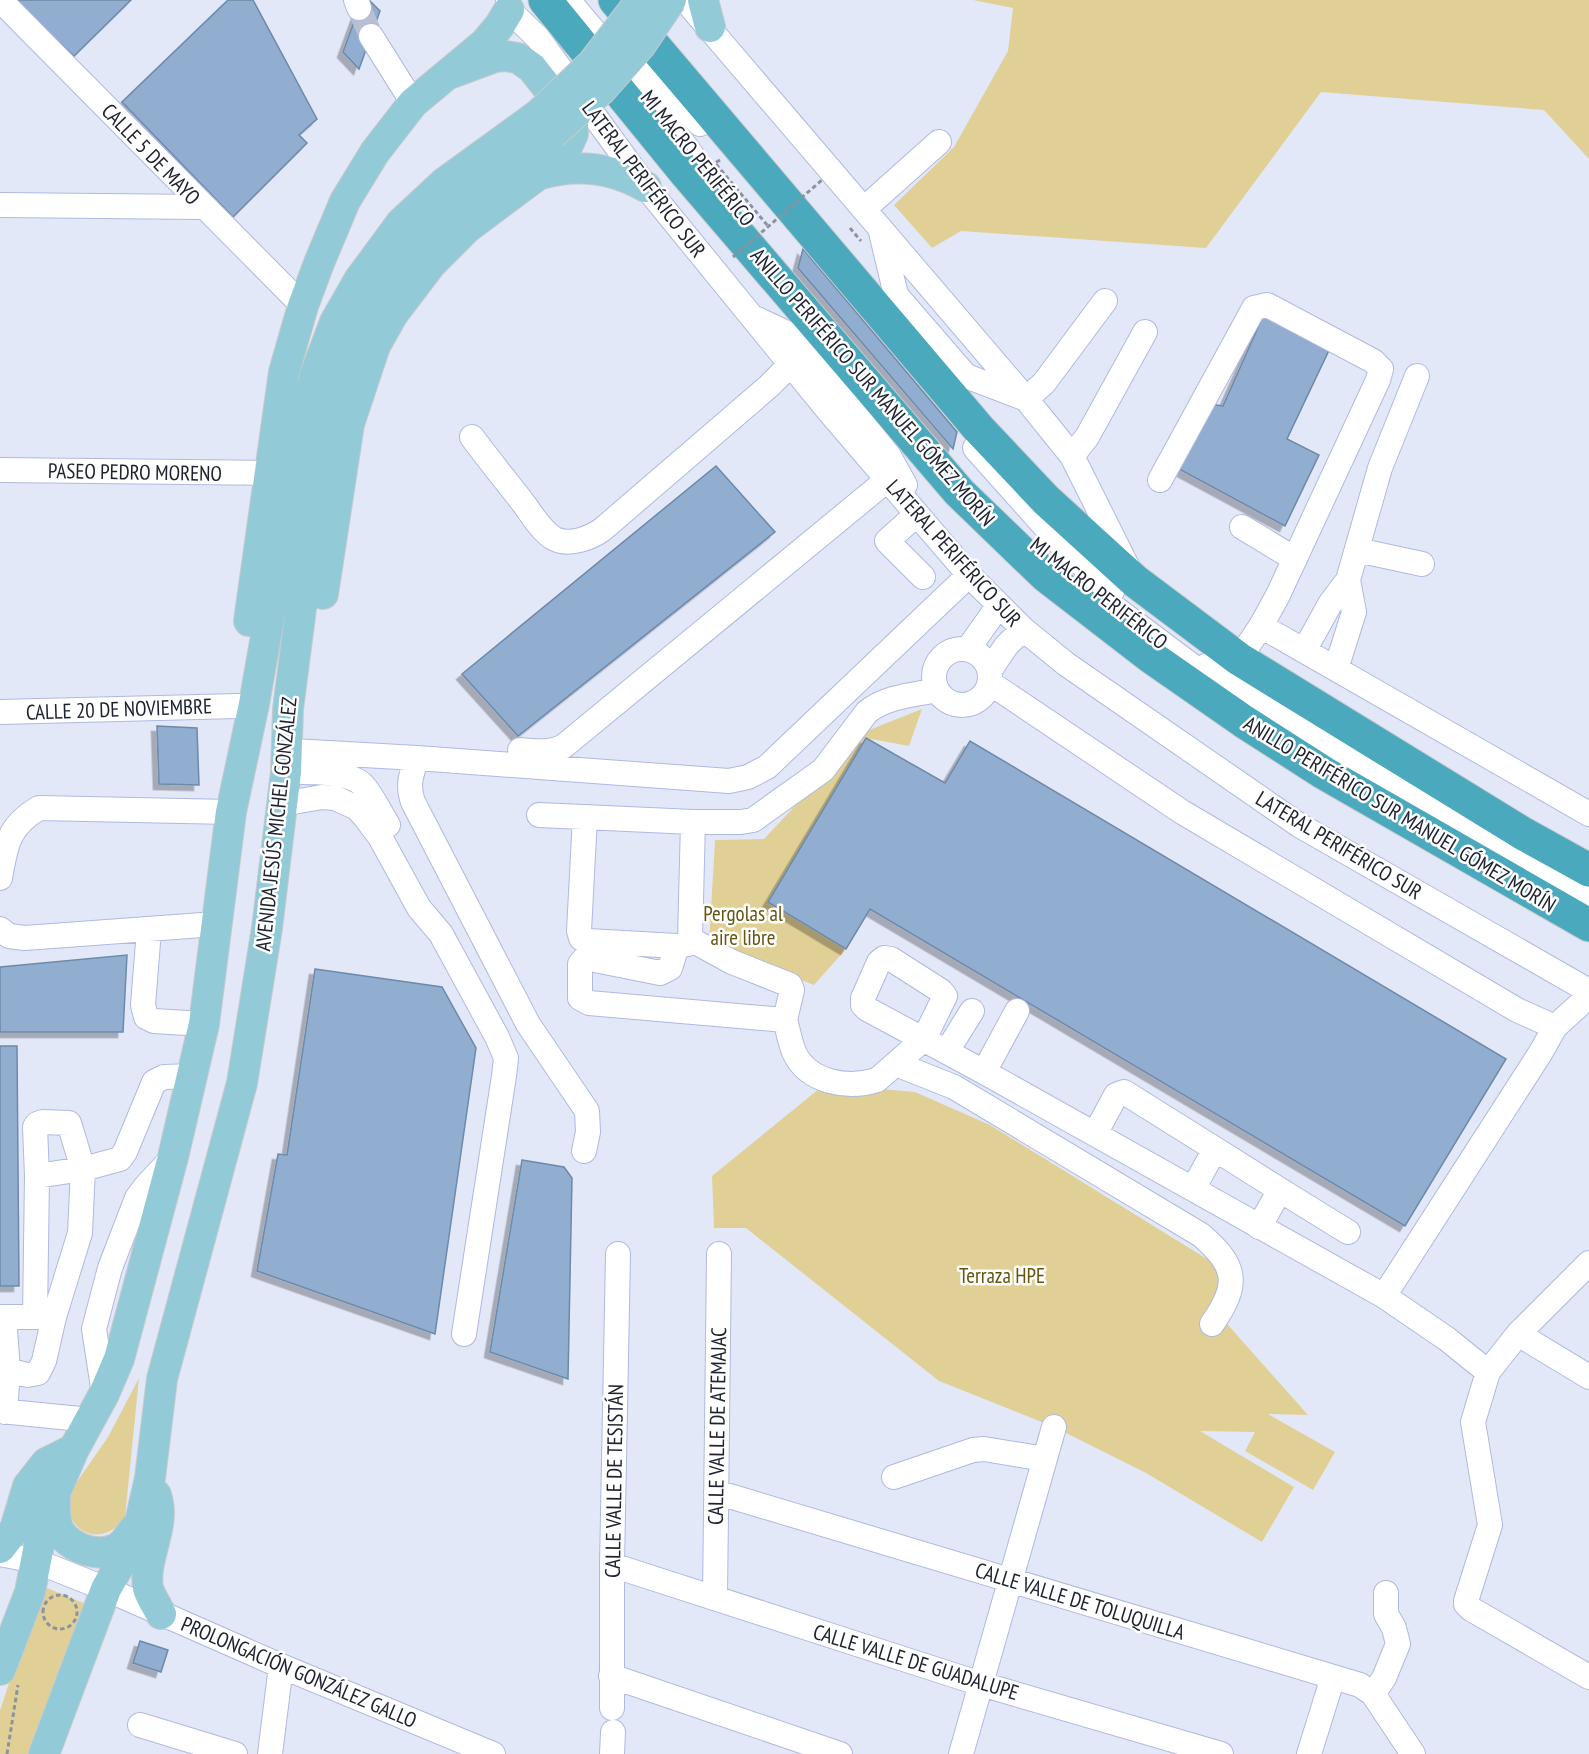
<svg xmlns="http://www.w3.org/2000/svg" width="1589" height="1754" font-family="'PT Sans Narrow',sans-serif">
	<defs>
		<filter id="shadow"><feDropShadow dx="-5.5" dy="5.5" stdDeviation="0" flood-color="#0004"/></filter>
	</defs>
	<rect width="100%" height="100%" fill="#e3e8f9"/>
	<path fill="#e1d095" d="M973,0H1589V159L1544,110L1321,92L1206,248L961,231L932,248L894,205L954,147L1008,51L1013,8Z
		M922,709L909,746L866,738L768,902L846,949L814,985L709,944L715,840L764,839L864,732Z
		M825,1084L915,1092L990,1125L1220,1267V1316L1308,1415L1268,1414L1335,1452L1313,1490L1245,1451L1255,1432L1200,1431L1294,1487L1262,1542L1146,1473L1054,1427L939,1381L746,1228H714L712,1176Z
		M139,1378L125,1517C101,1553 56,1528 72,1489L108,1437Z
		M42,1586L86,1604L32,1754H0V1710Z"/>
	<path fill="#91adcf" stroke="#6e89aa" stroke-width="1.5" filter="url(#shadow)" d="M14,0H131L74,56Z
		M228,0H253L317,119L299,135L307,143L233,217L122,102Z
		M362,0H369L380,11L359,69L343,52Z
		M803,249L957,432L953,449L798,268Z
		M1264,314L1331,346L1287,439L1319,455L1285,526L1179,469L1210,404L1223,406Z
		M716,466L775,532L518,736L462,674Z
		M157,726L197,728L199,785L159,784Z
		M866,738L945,783L970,741L1506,1059L1405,1226L870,909L846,949L768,902Z
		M127,955L123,1032H0V967Z
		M315,969L442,987L476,1048L435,1334L257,1271L278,1154L287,1155Z
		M0,1046H17L19,1286H0Z
		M522,1160L564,1167L572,1178L568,1379L490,1352Z
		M140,1641L168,1650L161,1672L133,1663Z"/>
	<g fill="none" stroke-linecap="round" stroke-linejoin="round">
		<path stroke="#bbc0d1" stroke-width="24" stroke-dasharray="24 12" stroke-linecap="butt" d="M359,8L371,36"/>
		<g stroke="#afb9e1" stroke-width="26">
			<path id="minor" d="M0,0L303,306
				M356,0L359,8
				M508,0L509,10L538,38L646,187L827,409L969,575L1023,629L1066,664L1299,825L1589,991
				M568,0L645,92L692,155
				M685,0L1026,399L1072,456L1128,568
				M371,36L413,103
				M622,40L700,124
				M0,205L203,207
				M864,209L939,142
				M881,232L896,295L966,376L1026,399L1044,383L1105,301
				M757,319L791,335L889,456L905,485
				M472,437C489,460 507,482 524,504C532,515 543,533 555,539C570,546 591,538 603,529L769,386L791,364
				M975,448L1065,549L1112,592
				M1072,456L1087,437L1145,332
				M0,470L271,473
				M1160,480L1254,308L1267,305L1273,308L1373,361L1381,369L1378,380L1278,595L1261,626L1239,659
				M917,514L887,541L923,577
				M1242,527L1295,559
				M1357,550L1422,564
				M1087,587L1215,683
				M1261,626L1589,814
				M968,649L999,605
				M934 677a28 28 0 1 1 56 0a28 28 0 1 1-56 0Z
				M1304,651L1330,604L1348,580L1380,468L1417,376
				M1206,666L1228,683L1365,770L1589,896
				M1336,669L1354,612L1348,580
				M990,670L1006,646L1023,629
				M990,683L1182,812L1517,1010L1555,1027
				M0,712L238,706
				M520,750C536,751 550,754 564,746L887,480
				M293,751L417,758L729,781L748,777L767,767L969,575
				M417,758C411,775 407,785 413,802L528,1024L587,1111L588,1132L584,1151
				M286,772C306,772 348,770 363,785C373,797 380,812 388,825
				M282,804L322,797L335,798L357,808L365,817L380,837L419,908L441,934L497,1037L506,1058L504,1076L464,1334
				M539,815L693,822H741L753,820L823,770L867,712C887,696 914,695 937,690
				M585,817L579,931L581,938L588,941L677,946L688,944L690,939L693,822
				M0,878C6,845 8,826 39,808L231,812
				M0,929L9,936L25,938L216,924
				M149,930L143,1005L146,1017L154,1021L204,1024
				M677,946L670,968L660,973L585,958L580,964V998L589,1003L785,1020L792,990L790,985L732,962L690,939
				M785,1020C788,1030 790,1042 794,1052C808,1083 848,1089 877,1080L924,1039L945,996L941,991L891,959L884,958L879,962L863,998V1005L867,1009L984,1072L1384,1296L1447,1339L1488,1372
				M947,1051L972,1011
				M896,1064L954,1087L1201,1235C1237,1266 1240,1284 1212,1324
				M984,1072L1017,1011
				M1095,1134L1116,1095L1124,1092L1215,1149L1193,1189
				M1215,1149L1280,1190L1259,1227
				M1280,1190L1348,1232
				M1589,1263L1518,1334L1488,1372L1473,1422L1490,1525L1466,1601V1604L1471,1609L1589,1677
				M1384,1296L1541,1052L1555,1027L1589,996
				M0,1317H54L80,1233L83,1169L120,1159L125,1152L154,1082L164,1077L193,1076
				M4,1317L8,1370L5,1412
				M35,1317L37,1176L35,1127L37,1124L43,1122L69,1123L83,1169L37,1176
				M1518,1334L1589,1377
				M8,1370L27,1375L38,1373L44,1361L54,1317
				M104,1394L94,1329L110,1268L137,1198L146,1186L173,1157
				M0,1411L90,1420
				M894,1477L973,1450L984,1449L1045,1459
				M716,1492L1360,1685L1373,1694L1413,1754
				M0,1554L36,1561L106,1589L281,1666L493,1754
				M612,1565L981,1684L1221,1754
				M715,1598L719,1254
				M611,1676L840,1754
				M1373,1694L1384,1678L1398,1644L1394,1628L1386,1614V1593
				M612,1708V1565L618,1254
				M140,1725L235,1754
				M270,1754L281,1666
				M612,1754L613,1732
				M961,1754L1054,1427
				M1309,1754L1333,1677"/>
		</g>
		<g stroke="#c9cacd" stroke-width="32">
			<path id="major" d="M703,0L710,27
				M538,175C576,163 611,167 646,187
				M323,594L349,424L375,346L393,314L431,264L467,228L538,175L568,145L573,134V120L532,68L518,58L505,56L495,57L449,74
				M249,621L284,372L303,306L319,263L345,201L375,152L413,103L485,43L500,25L509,10
				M156,1495C167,1526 143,1557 148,1588C150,1596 157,1606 161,1614
				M55,1496C55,1507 54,1518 58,1528C67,1547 96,1558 115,1549C123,1546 129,1536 134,1529
				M0,1548L15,1529L28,1486L46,1463L74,1449
				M0,1670L30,1592L43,1524L55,1493L74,1449L104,1394L119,1359L173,1157L204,1024L231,812L254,704L303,426L315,375L335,322L359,280L401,223L444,183L539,114
				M44,1754L106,1589L124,1557L140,1522L150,1478L162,1379L242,1083L267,928L286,772L288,709L324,431L335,381L355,331L376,291L416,243L454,205L507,165L552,134"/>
		</g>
		<g stroke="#c9cacd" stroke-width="35">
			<path id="highway" d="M545,0L685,172L959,492L1046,576L1151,657L1243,721L1324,773L1589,925
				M615,0L979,429L1046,500L1135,581L1239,659L1522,833L1589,870"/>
		</g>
		<path stroke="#8d91a1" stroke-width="3" stroke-dasharray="4.5 3" stroke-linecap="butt" d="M720,160L715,163L768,226
			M850,228L861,241
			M43 1612a17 17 0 1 1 34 0a17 17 0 1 1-34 0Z
			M7,1754L18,1685"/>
		<use href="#minor" stroke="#fff" stroke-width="24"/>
		<use href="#major" stroke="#92cbd7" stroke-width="30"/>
		<use href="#highway" stroke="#4aa9bd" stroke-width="33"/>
		<g stroke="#c9cacd" stroke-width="32" stroke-linecap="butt">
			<path id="major-bridge" d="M539,114L592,64L641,0
				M552,134L602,89L640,46L671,0"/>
		</g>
		<path stroke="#8d91a1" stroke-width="3" stroke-dasharray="4.5 3" stroke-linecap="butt" d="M733,257L822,180"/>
		<use href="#major-bridge" stroke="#92cbd7" stroke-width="30"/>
	</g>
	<g text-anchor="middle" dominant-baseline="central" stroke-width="5" stroke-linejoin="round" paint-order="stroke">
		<g font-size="21" fill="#1d2130" stroke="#fff">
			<text transform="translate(151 154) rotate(46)">CALLE 5 DE MAYO</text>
			<text transform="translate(698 158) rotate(51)">MI MACRO PERIFÉRICO</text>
			<text transform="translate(644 179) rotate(53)">LATERAL PERIFÉRICO SUR</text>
			<text transform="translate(873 387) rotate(49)">ANILLO PERIFÉRICO SUR MANUEL GÓMEZ MORÍN</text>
			<text transform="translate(135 472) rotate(1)">PASEO PEDRO MORENO</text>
			<text transform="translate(954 553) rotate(48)">LATERAL PERIFÉRICO SUR</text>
			<text transform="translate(1099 593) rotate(38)">MI MACRO PERIFÉRICO</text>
			<text transform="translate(119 709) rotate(-2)">CALLE 20 DE NOVIEMBRE</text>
			<text transform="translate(1400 814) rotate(31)">ANILLO PERIFÉRICO SUR MANUEL GÓMEZ MORÍN</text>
			<text transform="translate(276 824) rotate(-84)">AVENIDA JESÚS MICHEL GONZÁLEZ</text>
			<text transform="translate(1339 845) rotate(31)">LATERAL PERIFÉRICO SUR</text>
			<text transform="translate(717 1426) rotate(-89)">CALLE VALLE DE ATEMAJAC</text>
			<text transform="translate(614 1481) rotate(-89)">CALLE VALLE DE TESISTÁN</text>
			<text transform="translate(1080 1601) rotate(17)">CALLE VALLE DE TOLUQUILLA</text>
			<text transform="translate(916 1662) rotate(17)">CALLE VALLE DE GUADALUPE</text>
			<text transform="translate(299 1672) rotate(23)">PROLONGACIÓN GONZÁLEZ GALLO</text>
		</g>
		<g font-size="21" fill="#65540d" stroke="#fff">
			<text x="743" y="913">Pergolas al<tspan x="743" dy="24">aire libre</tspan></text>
			<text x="1002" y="1275">Terraza HPE</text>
		</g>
	</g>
</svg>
